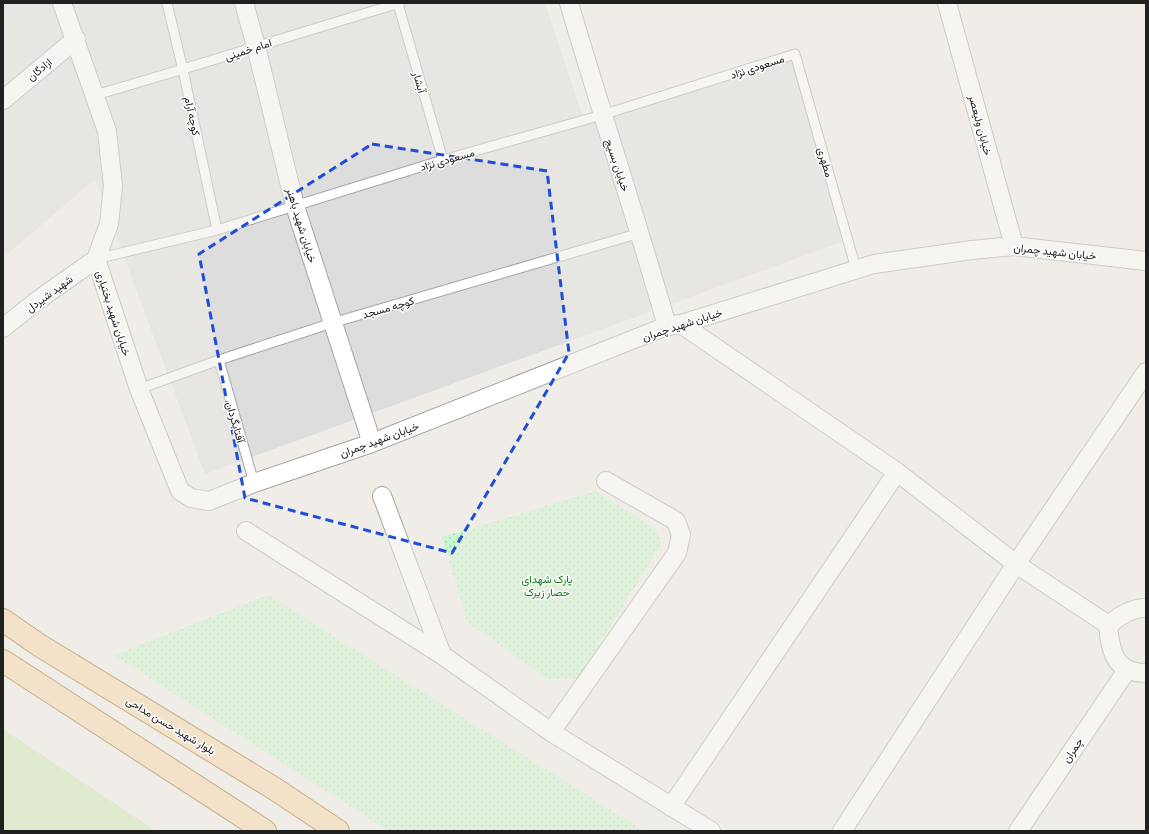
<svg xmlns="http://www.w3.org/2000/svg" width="1149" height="834" font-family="Commissioner,Vazirmatn,sans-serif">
	<defs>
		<pattern id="park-dots" width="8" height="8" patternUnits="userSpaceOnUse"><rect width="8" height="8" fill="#c9f6cc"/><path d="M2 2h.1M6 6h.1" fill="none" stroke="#acd3af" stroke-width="1.8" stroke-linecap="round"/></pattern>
	</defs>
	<rect width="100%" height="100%" fill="#f0ede8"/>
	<path fill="#dedddd" d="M3,3H545L584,121L795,54L847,240L205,474L95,179L3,258Z"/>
	<path fill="url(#park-dots)" d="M596,491L657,530L661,544L579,678L548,679L467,622L442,537Z
		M268,595L644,831H389L114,655Z"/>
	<path fill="#cce6b2" d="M3,729L156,831H3Z"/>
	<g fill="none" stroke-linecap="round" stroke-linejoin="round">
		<g stroke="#a4a4a4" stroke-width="11">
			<path id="service" d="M167,3L183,70L217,230
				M398,4L443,160
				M95,95C197,66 298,33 400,3
				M96,259L217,230L443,160L602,115L795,54L856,269
				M219,360L254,483
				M139,389L219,360L332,323L640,233"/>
		</g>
		<g stroke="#a4a4a4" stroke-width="20">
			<path id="minor" d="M62,3L107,131L113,186L109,224L96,259L139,389L180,491L191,498L209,501L254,483L372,443L667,326L681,324L874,264L972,250L1014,246L1146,261
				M244,3L256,46L295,206L372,443
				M569,3C601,111 636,218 667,326
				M947,3L1014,246
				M3,100L76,39
				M681,324L897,472L1016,564L1110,626
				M3,328L38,300L96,259
				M382,496L442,655L551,732L711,831
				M246,531L442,655
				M1146,608C1135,607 1114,617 1109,627C1108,631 1109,636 1110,640C1113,661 1123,673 1146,673
				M551,732L677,553L681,535L676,521L606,481
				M671,807L897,472
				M842,831L1016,564L1146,372
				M1018,831L1127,670"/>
		</g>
		<g stroke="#92640b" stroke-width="24">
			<path id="primary" d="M3,620L39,645L275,789L338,831
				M3,661L265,831"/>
		</g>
		<use href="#service" stroke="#fff" stroke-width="9"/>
		<use href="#minor" stroke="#fff" stroke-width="18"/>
		<use href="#primary" stroke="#f5d3a7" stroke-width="22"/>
	</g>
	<path d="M0 0H1149V834H0ZM372,144L547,171L569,353L452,553L245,498L199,254Z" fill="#f0ede8" fill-opacity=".55" fill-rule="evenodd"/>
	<path fill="none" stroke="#1d4ed8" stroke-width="3" stroke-dasharray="8 5" stroke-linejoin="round" d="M372,144L547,171L569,353L452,553L245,498L199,254Z"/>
	<g text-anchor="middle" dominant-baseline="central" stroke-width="3" stroke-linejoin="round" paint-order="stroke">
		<g font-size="11" fill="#202020" stroke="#fff">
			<text transform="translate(248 49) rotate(-18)">امام خمینی</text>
			<text transform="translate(757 66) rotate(-18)">مسعودی نژاد</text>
			<text transform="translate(39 69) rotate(-40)">ازادگان</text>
			<text transform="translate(420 82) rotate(74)">آبشار</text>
			<text transform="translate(193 116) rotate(78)">کوچه آرام</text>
			<text transform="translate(981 125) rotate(75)">خیابان ولیعصر</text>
			<text transform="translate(447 159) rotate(-16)">مسعودی نژاد</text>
			<text transform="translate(826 162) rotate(74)">مطهری</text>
			<text transform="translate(618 165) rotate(72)">خیابان بسیج</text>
			<text transform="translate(302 225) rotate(73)">خیابان شهید باهنر</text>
			<text transform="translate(1055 251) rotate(6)">خیابان شهید چمران</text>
			<text transform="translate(49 293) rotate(-36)">شهید شیردل</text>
			<text transform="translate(388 307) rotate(-16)">کوچه مسجد</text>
			<text transform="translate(114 313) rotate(72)">خیابان شهید بختیاری</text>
			<text transform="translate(682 324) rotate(-18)">خیابان شهید چمران</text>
			<text transform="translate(236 422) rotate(74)">آفتابگردان</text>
			<text transform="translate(379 439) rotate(-20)">خیابان شهید چمران</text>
			<text transform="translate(171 725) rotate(31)">بلوار شهید حسن مداحی</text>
			<text transform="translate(1072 750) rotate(-56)">چمران</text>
		</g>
		<g font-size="11" fill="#14791c" stroke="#fff">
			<text x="547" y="578">پارک شهدای<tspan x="547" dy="13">حصار زیرک</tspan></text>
		</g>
	</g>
	<rect width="1149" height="834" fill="none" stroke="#202020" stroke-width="8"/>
</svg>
